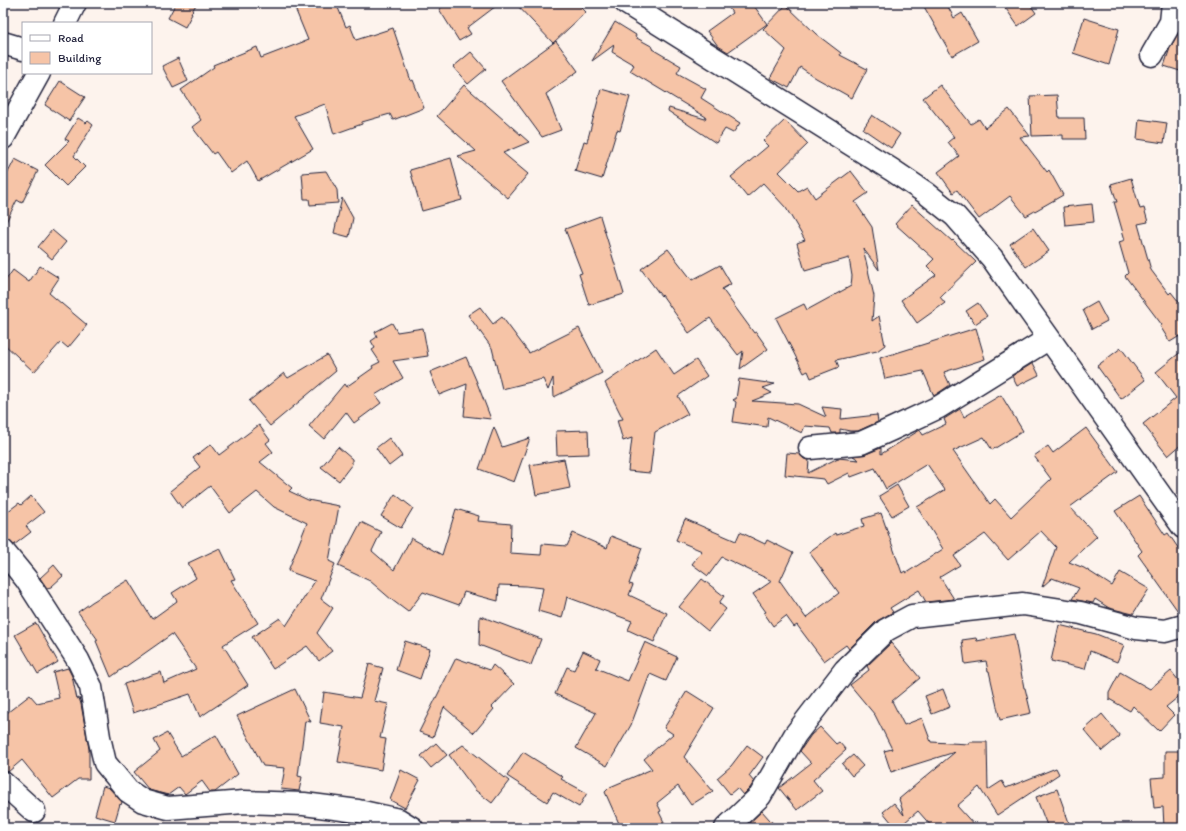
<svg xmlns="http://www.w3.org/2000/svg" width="1186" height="831" font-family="Itim,sans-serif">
	<rect width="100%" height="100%" fill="#fdf3ed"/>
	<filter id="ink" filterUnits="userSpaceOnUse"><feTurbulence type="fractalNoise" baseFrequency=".025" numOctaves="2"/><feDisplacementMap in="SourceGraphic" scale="8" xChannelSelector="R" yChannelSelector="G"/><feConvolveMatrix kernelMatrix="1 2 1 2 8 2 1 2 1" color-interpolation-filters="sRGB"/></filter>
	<g filter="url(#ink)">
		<path fill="#f6c4a7" stroke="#22223b" d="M176,3H197L191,13L192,14L185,27L168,18Z
			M302,3H336L346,27L350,25L356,40L393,28L411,81L413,80L424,108L393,120L390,114L362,122V124L334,134L325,104L294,116L313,149L258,181L247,161L231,173L216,152L213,154L192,127L201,120L181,90L214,67L213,65L257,47L261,58L308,40L294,6Z
			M448,3H500L467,28L471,34L459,41L439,9Z
			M515,3H577L586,12L553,43Z
			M726,3H752L767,24L728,52L718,46L707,31L732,13Z
			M922,3H946L954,18L962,13L978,41L952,56Z
			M1002,3H1029L1036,13L1018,26Z
			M786,5L816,34L841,53L840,55L867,69L852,98L816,78L800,67L789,88L770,78L786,50L763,29Z
			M1084,18L1119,29L1109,65L1073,53Z
			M615,22L636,35L635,37L653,47L652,49L681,66L677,73L706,89L701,98L740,123L733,133L725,129L716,143L668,111L669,108L705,119L706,117L630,71L634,65L612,52L614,45L592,61Z
			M1183,25V64L1180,71L1164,66L1170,48Z
			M556,41L578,71L546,94L561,130L542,137L501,81Z
			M471,52L486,69L468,84L453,67Z
			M178,58L188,81L173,88L162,66Z
			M60,81L85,97L69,121L45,105Z
			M464,85L529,142L503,153L528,174L508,198L458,156L476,151L437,116Z
			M940,85L971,124L979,119L985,128L1009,109L1030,136L1020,137L1047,172L1049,170L1063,195L1026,216L1010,196L979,219L957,190L953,193L938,172L959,156L948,142L954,137L923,98Z
			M601,89L630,97L620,131L617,130L602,179L575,171L584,141L587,142Z
			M1057,95L1059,118H1084L1085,139H1063V135L1032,136L1030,96Z
			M872,115L900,134L891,148L863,129Z
			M78,118L86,123L88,121L93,125L74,156L85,167L66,186L45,165L69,141L65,139Z
			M1139,119L1167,123L1164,143L1137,139Z
			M785,120L808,144L779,172L798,191L807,186L815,198L851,171L868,193L855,202L872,227L879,270L863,248L874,296L872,321L879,316L885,345L877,351L836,360L839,367L811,378L808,371L804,373L776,318L804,304L807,310L851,286L852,276L849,258L805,271L797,243L805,240L786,208L763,183L747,197L731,177L768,146L763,141Z
			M451,158L462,200L422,211L410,170Z
			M15,159L38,171L22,203L17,200L3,228V182Z
			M326,171L337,190L338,203L310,205L309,199H304L302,173Z
			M1131,178L1140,209L1144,208L1148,222L1138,224L1151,270L1169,294L1171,292L1183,307V334L1170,342L1160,326L1162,325L1125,276L1128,273L1119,242L1125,240L1114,202H1117L1111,184Z
			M342,198L353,218L349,237L334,233Z
			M1092,204L1094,222L1065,225L1063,207Z
			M912,205L952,241L953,240L976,262L940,297L945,303L917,323L901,300L936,275L927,266L934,259L895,224Z
			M600,216L624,294L589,305L579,274L582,273L565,229Z
			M1033,228L1049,251L1026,267L1010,244Z
			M52,230L66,242L52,259L38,247Z
			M668,249L692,280L720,265L731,284L722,289L754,333L756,332L768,349L740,369L743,351L738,355L710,318L689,333L662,295L661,296L641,269Z
			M40,266L59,278L49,293L87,325L68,348L61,342L34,372L3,343V284L13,270L29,282Z
			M1097,302L1107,321L1092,329L1083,310Z
			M978,303L987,316L975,324L966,311Z
			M480,307L493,324L502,317L529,353L579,328L602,373L554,397L553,378L548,390L543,379L502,389L492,348L468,315Z
			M392,323L397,332L423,328L428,356L393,361L403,378L375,395L381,403L354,423L346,412L324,439L309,426L344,384L346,387L373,368L372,366L380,362L372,350L375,348L371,341L377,337L375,332Z
			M976,328L985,359L944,372L950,385L934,396L923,371L885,379L880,358Z
			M656,348L674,375L696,360L707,376L678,396L688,414L655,432L650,473L628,471L632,438L623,441L617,420L623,419L605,383Z
			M1121,348L1145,380L1121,399L1097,366Z
			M1183,350V443L1168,456L1143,424L1176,398L1156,372Z
			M327,355L336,371L270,426L249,401L284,373L288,378Z
			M466,357L476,380L491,419L464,416L467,384L439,395L430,372Z
			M1033,363L1039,375L1017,386L1012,376Z
			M739,379L775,384L763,388L772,393L752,401L798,404L826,417L822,407L842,409L841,419L877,415L878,422L858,431H850L840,429V433H832L830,428L805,426L802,433L768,417L767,427L733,422L736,402L733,400L734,399H736Z
			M1001,395L1023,431L992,450L984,437L953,451L990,504L995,499L1011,517L1051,479L1034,456L1048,446L1053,453L1086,428L1118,472L1070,507L1097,536L1069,562L1084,568L1112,586L1120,572L1149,589L1133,614L1109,608L1095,599L1093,603L1072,599L1079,588L1052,578L1042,587L1056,547L1041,531L1008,560L985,534L954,556L960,565L940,577L954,599L926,602L919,590L890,608L893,612L877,621L849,649L846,645L824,661L797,625L794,627L786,616L773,626L764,613L766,612L753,594L772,581L722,557L708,576L692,564L702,551L676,540L685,519L736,541L740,532L765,544L767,540L793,553L780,581L806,618L839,593L809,552L835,533L836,535L864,526L862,519L881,513L902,573L905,571L906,573L943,549L917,507L945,490L927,464L886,489L875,468L851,477L849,473L827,484L824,479L785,475L787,453L799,454L804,459L809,460L808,473L838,458L859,460L853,456L866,454L881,448V454L920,430L923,435L946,424L944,419L960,409L964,417Z
			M259,425L270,440L266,443L273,452L260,462L292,488L289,491L308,500L339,506L329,561L335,564L321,599L333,608L317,633L332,651L319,661L307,646L273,669L252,637L280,618L286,626L315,581L288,571L307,523L274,507L257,492L230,513L210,486L182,508L170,491L200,467L193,458L211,444L219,455Z
			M494,427L502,447L530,438L514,482L479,469Z
			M588,430L589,454L557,455L556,431Z
			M389,438L402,456L389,466L376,448Z
			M338,447L352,459V464L339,481L321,467Z
			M564,459L570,488L536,495L530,465Z
			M897,485L909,506L892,516L879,496Z
			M395,494L413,508L401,528L381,516Z
			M31,496L44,512L26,526L31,532L14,545L3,536V515L19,503L21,505Z
			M1139,496L1165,535L1168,533L1183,555V614H1180L1138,555L1142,551L1115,511Z
			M456,509L479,516L478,521L511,524L510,553L541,555L542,544L567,546L573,533L607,548L611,536L642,548L629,584L633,585L629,595L667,613L654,642L628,630L632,621L567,597L562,618L538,611L543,588L526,586L499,585L498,601L464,592L459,605L423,592L408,612L392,600L370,581L338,566L361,522L381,532L372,551L394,570L411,538L442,555Z
			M220,548L235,579L231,580L258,623L223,645L248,685L200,717L190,694L133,713L124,684L161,672L164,683L196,669L172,634L111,677L96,641L98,640L78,612L92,602L128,580L152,619L177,601L172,593L196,578L188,563Z
			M54,565L63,576L51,587L47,588L40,578Z
			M702,579L724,596L719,603L726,609L708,631L679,607Z
			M480,616L541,639L531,665L479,645Z
			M36,623L58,662L38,674L15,635Z
			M1059,625L1096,634L1124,645L1117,662L1090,651L1085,669L1051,661Z
			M1014,634L1024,688H1025L1031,713L1000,720L989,671H988L986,661L965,664L962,640L976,638L977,641Z
			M405,641L430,649L420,679L396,670Z
			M645,642L677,657L666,681L650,674L631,725L607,766L576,748L596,713L555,694L567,667L574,670L583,651L600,659L596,668L628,681Z
			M891,643L920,678L892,701L904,725L922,718L931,742L969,744V742H987L988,790L1002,781L1006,788L1056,768L1059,774L997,815L979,787L957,806L977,828H933L918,811L898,828H896L883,812L894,803L904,815L899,799L955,752L891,772L884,751L892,749L875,715L850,685L869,670L867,666Z
			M456,658L490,670L493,665L514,684L492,707L494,709L474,733L444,707L433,737L419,732Z
			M369,664L383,668L374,701L388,704L380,738L386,739L381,770L338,762L344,727L320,723L324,692L360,698Z
			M68,668L72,676L77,699L79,698L81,704L89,749V779H78L53,798L22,760L8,772L3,771V716L30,695L37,703L59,698L53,672Z
			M1171,671L1183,686V693L1166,707L1174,715L1159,731L1133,706L1130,711L1109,699V693L1120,672L1150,689Z
			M295,689L311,722L305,721L298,776L302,777L299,791L281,789L285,768L263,766L237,716Z
			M943,689L950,707L932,714L925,696Z
			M687,691L714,708L684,757L713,791L691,805L678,786L657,803L661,811L659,812L667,828H621L605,792L610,787L652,769L644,759L673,734L664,728Z
			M1102,714L1120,736L1102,751L1084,730Z
			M820,727L836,744L839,742L846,750L813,780L822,791L797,810L779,788L811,763L800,751L811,735Z
			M167,733L181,756L216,735L238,774L215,792H210L202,781L185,794L179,787L168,795L149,790L134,772L160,751L154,740Z
			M436,743L447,755L431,768L421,756Z
			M463,745L509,781L492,803L475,790L449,755Z
			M747,745L763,757L749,776L754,782L750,788L743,795L737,788L730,794L717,778L731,766Z
			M1165,751H1183V828H1164L1163,807L1154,808L1151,778L1165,777Z
			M523,752L563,777L561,779L587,793L579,807L553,792L547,802L507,776Z
			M853,755L863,766L852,776L842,764Z
			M401,770L420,780L405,808L390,800Z
			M103,786L109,788L122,802L121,805L120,804L115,821L95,815Z
			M1057,789L1071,828H1048L1036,797Z
			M762,811L777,828H744Z"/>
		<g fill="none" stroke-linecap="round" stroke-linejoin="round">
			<g stroke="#22223b" stroke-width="25">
				<path id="minor" d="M626,3L892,170L926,193L955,216L992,258L1183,527
					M3,43L23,49
					M1152,55L1171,22L1173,3
					M810,448L861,443L892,429L939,407L1048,339
					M3,551L26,579L78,660L91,687L99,737L105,763L128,791L143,801L168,808L244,802L304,804L358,811L399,820L412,828
					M3,783L34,811
					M726,828L760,796L795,735L845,670L886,630L912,616L1023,604L1081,613L1136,628L1165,631L1183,626"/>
			</g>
			<g stroke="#22223b" stroke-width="25">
				<path id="major" d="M65,23L75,3
					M3,138L39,73"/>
			</g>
			<use href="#minor" stroke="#fff" stroke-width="22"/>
			<use href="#major" stroke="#fff" stroke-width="22"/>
		</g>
	</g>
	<rect width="1186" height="831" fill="none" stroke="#fff" stroke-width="16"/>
	<rect x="8" y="8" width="1170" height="815" fill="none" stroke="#22223b" stroke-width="1.5" filter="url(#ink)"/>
	<rect x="22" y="22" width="130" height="52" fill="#ffffff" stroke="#a7a7b1"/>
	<rect x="30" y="35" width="20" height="6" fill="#ffffff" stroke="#a7a7b1"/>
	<text x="58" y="42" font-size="12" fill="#22223b">Road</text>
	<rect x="30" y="52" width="20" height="12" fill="#f6c4a7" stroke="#a7a7b1"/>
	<text x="58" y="62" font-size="12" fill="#22223b">Building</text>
</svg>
